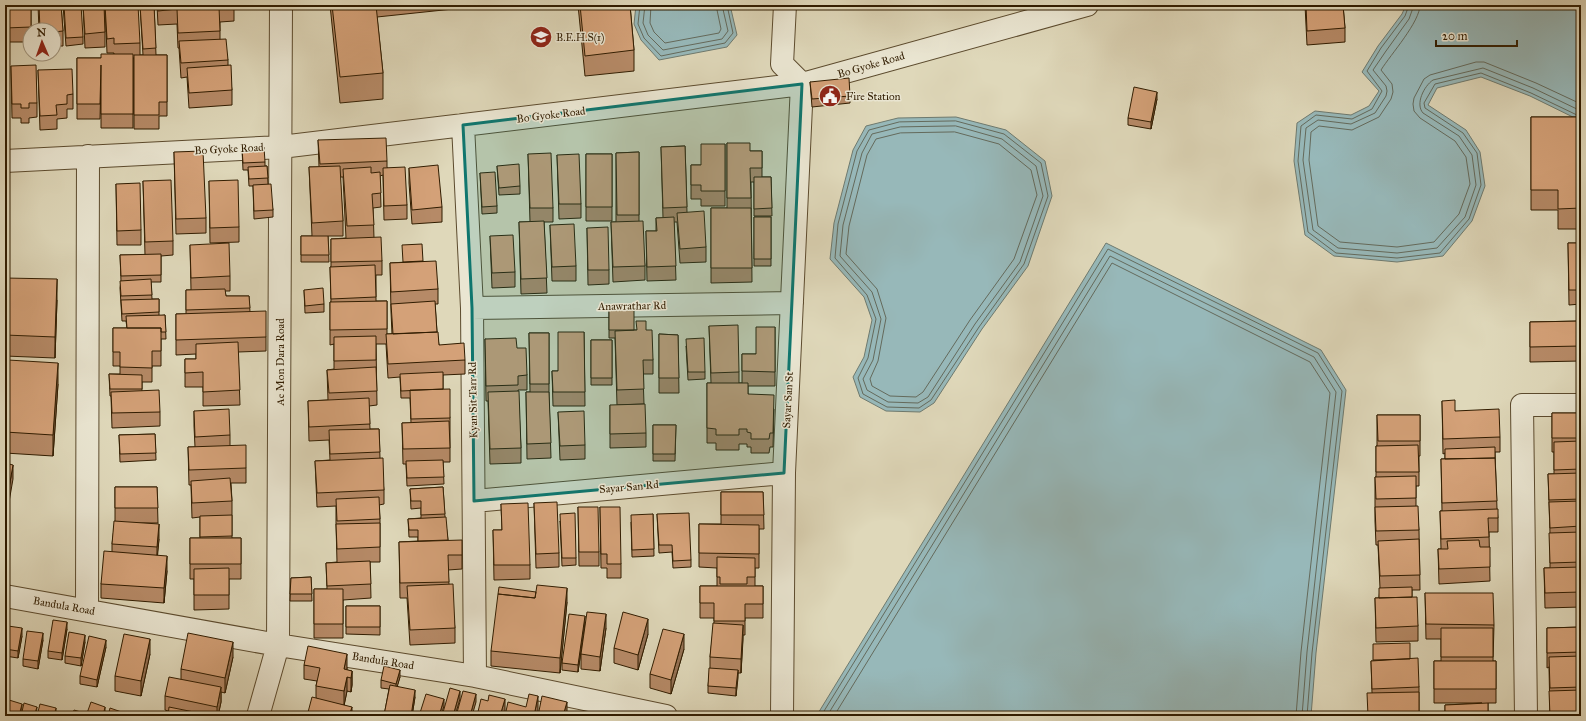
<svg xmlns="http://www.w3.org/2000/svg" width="1586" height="721" font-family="'IM FELL Great Primer',serif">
	<rect width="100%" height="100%" fill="#dfd8ba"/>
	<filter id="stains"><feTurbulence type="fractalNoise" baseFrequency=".005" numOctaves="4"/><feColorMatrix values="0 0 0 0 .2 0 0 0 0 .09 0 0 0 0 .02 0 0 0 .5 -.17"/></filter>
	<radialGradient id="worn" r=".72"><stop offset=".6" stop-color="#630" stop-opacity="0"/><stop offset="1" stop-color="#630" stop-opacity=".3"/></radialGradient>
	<path fill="#97b8b9" stroke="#6e7a6f" d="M636,5H730L737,35L727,47L659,60L641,40L634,24Z
		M1406,5H1581V121L1530,96L1481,77L1437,88L1428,105L1466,130L1480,152L1485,186L1472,221L1443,256L1397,262L1334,256L1305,235L1294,161L1297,123L1315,111L1351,115L1369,106L1379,91L1362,72L1378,46L1402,14Z
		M956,117L1006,130L1045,161L1052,196L1028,266L982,329L934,403L920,412L886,411L860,397L853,377L864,357L872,320L864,297L830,259L834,223L853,150L866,126L898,118Z
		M1106,243L1321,350L1346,390L1316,653L1311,716H819L817,715Z"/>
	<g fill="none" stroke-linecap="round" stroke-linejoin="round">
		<path stroke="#646a5c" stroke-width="1" d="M640,5L638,24L644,38L661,56L725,43L733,33L727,5
			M645,5L643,23L648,35L663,50L722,39L728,31L722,5
			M651,5L650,23L654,32L665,43L719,33L721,29L716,5
			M1409,5L1405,16L1381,48L1367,71L1382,91L1372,109L1352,119L1316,115L1301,126L1298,161L1308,232L1336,253L1397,258L1440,253L1469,219L1481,185L1477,153L1463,133L1425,108L1424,103L1435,84L1481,73L1531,93L1579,116
			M1414,5L1409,19L1386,51L1373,70L1386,86L1387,91L1386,96L1375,113L1351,124L1318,120L1306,128L1303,160L1313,230L1338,248L1397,253L1437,248L1465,217L1476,185L1472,155L1459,136L1423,113C1415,104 1424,86 1433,80L1483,68L1533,88L1581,111
			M1420,5C1420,22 1391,54 1381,70L1392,84L1393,92L1391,99L1379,117L1352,130L1319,126L1311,132L1309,160L1318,226L1340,242L1397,247L1434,242L1459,214L1470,184L1466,157L1455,141L1420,118L1414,111L1413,104L1414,98L1424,79L1430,75L1476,62H1484L1536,83L1581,104
			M956,121L1004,134L1041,163L1048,196L1024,264L979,327L931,400L919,408L887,407L863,394L858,378L868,358L876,319L867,295L835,258L838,224L857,151L869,130L899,122Z
			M956,126L1002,139L1036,166L1043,196L1020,262L975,324L928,397L918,403L888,402L867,390L863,379L873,360L881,319L872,292L840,256L843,225L862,153L872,134L900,127Z
			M955,132L999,144L1031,170L1037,195L1014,259L970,320L923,392L916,397L890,396L872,386L870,379L878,361L886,318L877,289L846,254L849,226L867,155L876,139L900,133Z
			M821,716L1108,249L1318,353L1342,391L1312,653L1307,716
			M827,716L1110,256L1314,357L1336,392L1307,652L1302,716
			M834,716L1112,263L1310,362L1330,393L1301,652L1296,716"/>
		<g stroke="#5c4b2e" stroke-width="24">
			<path id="street" d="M463,125L472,308L475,676
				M5,161L281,147L802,84L1087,5
				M472,308L792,303
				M474,501L784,473
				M5,596L278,645L475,676L666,716
				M87,610L88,156
				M258,716L278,645L281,5
				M782,716L784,473L802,84L782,64L785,5
				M1526,716L1522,405H1581"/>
		</g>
		<use href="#street" stroke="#eae6d2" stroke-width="22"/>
	</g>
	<path fill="#b68a67" stroke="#301c00" d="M5,5H31V30H30V42H5Z
		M38,5H61L63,31V46H54V30H39Z
		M63,5L83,37V44L66,46Z
		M83,5H104L105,32V47L85,48Z
		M105,5L140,43V55H143L140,5H154L156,55H167V116H159V129H134V58H133V128H101V79L100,119H77V58H101L114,54V53H107Z
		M157,5H234V21L220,22V39L228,60V65L232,90V105L189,108L187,77L181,78L179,48H178L177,24L158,25Z
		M330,5H491L377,17L383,73V99L340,103Z
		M578,5H630L634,50V71L585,76Z
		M953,5H968V8L953,9Z
		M1305,5H1343L1345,28V42L1307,45Z
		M11,66L37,103V117L29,118V123H21V118H12Z
		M38,70L73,94V109H67V118L57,119V129L40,130Z
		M5,74L8,105V119H5Z
		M810,82L850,96V103L812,107Z
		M1157,99L1151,129L1128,125V118Z
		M1531,117H1581V229H1558V210H1531Z
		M318,140L387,161V167L407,205V219L384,220L383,175L380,176L381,207L373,208L374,238L382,261V275H376V301H387V334H392L391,312L390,263L423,261L438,289V304H435L437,332L439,345L465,360V374L443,375V389L450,418V462H443L444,484L407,486L406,464H403L402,423H411L410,398H401L400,377L388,378L386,344H376L377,405L369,406L370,429H379L380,458L384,490V504L379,505L380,519V562H370L371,598L343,600V638H314V589H327L326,563L337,562L336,524V506L317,507L315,461L330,460L329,440L309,441L308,401L328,400L327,370L334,369V344L330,345V302H331L330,267H331V239L346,238L343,177H340L343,221V236H328L329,262H301V236H312L309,167H319Z
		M727,143L750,151H762V177H771L772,216H754V182H751L752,282L711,283V208H727Z
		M725,144V206H701V199H691V165H701Z
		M685,146L687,212L706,247V262L680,263L677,222H674L676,280L647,281L646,231H656V218H663L661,147Z
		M242,149L265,162V166H267L268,184L273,210V217L254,219L253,186H249L248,170H243Z
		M174,152L206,218V233L176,234Z
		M639,152V221L645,266V280L613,282L611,222H616V153Z
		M528,154L553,208V222H544L547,293L521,294L519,222H530Z
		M586,154H612V221H586Z
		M557,155L581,204V218L559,219Z
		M497,166L520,186V194L499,195Z
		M409,168L442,207V222L412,224L409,183Z
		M480,173L497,206V213L482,214Z
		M143,181L173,241V255L161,256V282H151L152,299H159V316L165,315L166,339H161V366H152V382H142V391L160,412V426L112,428L111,396H110L109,374H120V366H113V328H127L126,321H122L120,288L121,281L120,255H145Z
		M209,181L239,227V242L210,243Z
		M116,184L141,230V245H117Z
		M754,217H771V266H754Z
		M550,225L576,266V281H552Z
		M587,228L609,270V284L588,285Z
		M490,236L515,272V287L492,288Z
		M1568,243H1581V304L1569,305Z
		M190,245L230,276V291H225L226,296H249L250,312L266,337V351L238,352L240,405L203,406V387H185V359H196V354L176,355V314H186V290H191Z
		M5,278L57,300L55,358L5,356Z
		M304,290L324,304V312L305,313Z
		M609,309L634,330H646L653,360V374H643L644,404L617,405L615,338H609Z
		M1581,321V361L1530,362V322Z
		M709,326L739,372V383H742V354H756L775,327V386H748V394L774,409L773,447H770L769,453H751V447H747V444H739V450H716V443H707V383H711Z
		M584,332L585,406H553L552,371H558Z
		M529,333H549V397L551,458L527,459L526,392H530Z
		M659,334L678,335L679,393H659Z
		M485,339L517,348L527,375V390H518L521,448V463L490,464L488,401H486Z
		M591,340H612V385H591Z
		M686,346L705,372V379L688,380Z
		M58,384L53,456L5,453V417Z
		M1442,401L1455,411L1500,437V452H1495L1497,509L1498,518V532H1489L1490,581L1439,584L1438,549H1441L1440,511H1442L1441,459H1445V453L1443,454Z
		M610,405L646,433V447L610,448Z
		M194,411L230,435V445L246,468V483H231L232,501V538H241V579H229V609L194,610V579H190V538H200V517L192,518L191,485H189L188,447H195L194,426Z
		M558,412L585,445V459L560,460Z
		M1552,413H1581V607L1545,608L1544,568H1550V533L1548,474H1554V452H1552Z
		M1377,415H1420V456H1419V486H1416V506L1419,530L1420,590H1412V597L1418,626V641L1376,642L1375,598H1379L1380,588L1378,545H1376L1375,521V477H1376V446H1377Z
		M653,425H676L675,461H653Z
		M155,434L156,460L120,462L119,435Z
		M115,487H157L158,523H137L159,539L157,556L167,571L164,603L101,598V584L112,552V544L115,521Z
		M443,487L445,517L448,540L462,555V569L448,570L449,584L455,628V643L410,645L407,598H400L399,542L418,541V537H409L408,519L421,518V508L411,509L410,489Z
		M721,492H763L764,529H759V568H755V586H763V618H745V635H743L741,673H738L736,696L708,693V686L710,668V657L714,623V618H700V586H717V568L699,567V524H721Z
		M534,503L559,553V567L536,568Z
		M501,504L530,565V579L494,580L493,530H502Z
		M578,507L599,552V566H579Z
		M600,507L621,564V578H607V568H601Z
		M653,514L654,556L632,557L631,522Z
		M657,514L691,560V567L673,568L672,552L659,553Z
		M560,521L576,558V565L562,566Z
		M311,577L312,601H290L291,578Z
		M536,592L567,602L560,673L491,666V651Z
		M1425,593L1494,625L1493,661H1496V703H1488V716H1445V705L1482,703H1434V661H1441V639H1426Z
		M346,606H380V635L346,634Z
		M585,624L578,672L562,670V663Z
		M1581,627V716H1550L1549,667L1547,668V628Z
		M606,628L600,671L581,669V654Z
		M67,629L62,660L48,658V651Z
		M648,634L638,670L614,663V648Z
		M22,636L18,658L5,656V642Z
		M43,640L38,669L23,666V659Z
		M85,642L81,666L65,663V656Z
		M106,647L97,687L80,684V676Z
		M684,649L671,694L650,688V674Z
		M150,654L141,696L115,691V676Z
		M233,657L225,693L221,692V702L218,716H168V711L165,710V696L181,679V669Z
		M1410,659L1419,687V716L1372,693L1371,661Z
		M304,665L347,668V670L352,671V685L351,692L347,691L344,705L352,716L316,698V686L317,681L304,679Z
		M400,677L397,686L415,697L412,716H384L389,689L381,688V680Z"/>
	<path fill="#947154" stroke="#301c00" d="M1157,92V99L1151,129V122Z
		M57,279V300L55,358V337Z
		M58,363V384L53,456V435Z
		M13,465V479L5,525V511Z
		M159,524V539L157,562V547Z
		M167,556V571L164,603V588Z
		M567,588V602L560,673V658Z
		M606,614V628L600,671V657Z
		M585,616V624L578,672V665Z
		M648,619V634L638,670V655Z
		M6,622V629L5,636V628Z
		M67,622V629L62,660V653Z
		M743,625V640L741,673V659Z
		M22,628V636L18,658V651Z
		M43,633V640L38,669V661Z
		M684,634V649L671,694V680Z
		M85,635V642L81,666V658Z
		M150,639V654L141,696V681Z
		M106,640V647L97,687V680Z
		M233,642V657L225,693V678Z
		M347,654V668L344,684V669Z
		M400,670V677L396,691V684Z
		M738,670V678L736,696V688Z
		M352,671V685L351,692V678Z
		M347,677V691L344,706V691Z
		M221,687V702L218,716H217V707Z
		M415,690V697L412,716H411Z
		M460,691V699L455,716H453Z
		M476,694V702L472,716H470Z
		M538,696V711L537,716H534Z
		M444,699V706L441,716H439Z
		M505,699V714L504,716H500Z
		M567,702V716H563Z
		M22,704V711L21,716H19Z
		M37,707L36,716H34Z
		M105,707V716H103Z
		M352,707V716H349Z
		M56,708V716H54Z"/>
	<path fill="#d4a178" stroke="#301c00" d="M5,5H31V27L5,28Z
		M39,5H61L63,31L54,32V30H40Z
		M64,5H81L83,37L66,38Z
		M83,5H104L105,32L85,34Z
		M105,5H138L140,43L114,44V38L107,39Z
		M140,5H154L156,48L143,49Z
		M157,5H234V6L219,7L220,31L178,33L177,9L158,11Z
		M332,5H376L383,73L340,77Z
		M580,5H630L634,50L585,56Z
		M1306,5H1343L1345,28L1307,31Z
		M226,39L228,60L181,63L179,41Z
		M101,54H133V114H101V65L100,104H77V58H101Z
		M134,55H167V102H159V115H134Z
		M36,65L37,103H29V108H21V104H12L11,66Z
		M231,65L232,90L189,93L187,68Z
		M72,69L73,94L67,95V104L56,105L57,115L40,116L38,70Z
		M5,74H6L8,105H5Z
		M849,78L850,96L812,99L810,82Z
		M1134,87L1157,92L1151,122L1128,118Z
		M1531,117H1581V208L1558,209V190H1531Z
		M386,138L387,161L320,164L318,140Z
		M727,143H750V151H762V168H750L751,198H727Z
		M701,144H725V191H701V185H691V165H701Z
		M685,146L687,207L663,208L661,147Z
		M264,147L265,162L243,163L242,149Z
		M203,151L206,218L176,219L174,152Z
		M639,152V215H617L616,153Z
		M551,153L553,208H530L528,154Z
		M579,154L581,204H559L557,155Z
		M586,154H612V207H586Z
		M519,164L520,186L499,188L497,166Z
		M438,165L442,207L412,210L409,168Z
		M267,166L268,178L249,179L248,167Z
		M340,166L343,221L312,223L309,167Z
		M371,167V173L380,172L381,193L372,194L374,225L347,226L343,169Z
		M405,167L407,205L384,206L383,168Z
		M495,172L497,206L482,207L480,173Z
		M754,177H771L772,208L754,209Z
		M171,180L173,241L145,242L143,181Z
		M238,180L239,227L210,228L209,181Z
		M140,183L141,230L117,231L116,184Z
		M271,184L273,210L254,211L253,185Z
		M711,208H751L752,268H711Z
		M704,211L706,247L680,249L677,213Z
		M674,217L676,266L647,267L646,231H657L656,218Z
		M754,217H771V259H754Z
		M544,221L547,278L521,279L519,222Z
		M643,221L645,266L613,267L611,222Z
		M574,224L576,266L552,267L550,225Z
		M608,227L609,270H588L587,228Z
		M513,235L515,272L492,273L490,236Z
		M301,236H328L329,255H301Z
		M381,237L382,261L331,262V239Z
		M229,243L230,276L191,278L190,245Z
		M1568,243H1581V290H1569Z
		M422,244L423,261L403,262L402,245Z
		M161,254V275L121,276L120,255Z
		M436,261L438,289L391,292L390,263Z
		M375,265L376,297L331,299L330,267Z
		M5,278L57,279L55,337L5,335Z
		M151,279L152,295L121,296L120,281Z
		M323,288L324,304L305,306L304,290Z
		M225,289L226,296H249L250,308L186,310V290Z
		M159,299V312L122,314L121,300Z
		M387,301V329L330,330V302Z
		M435,301L437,332L393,334L391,304Z
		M609,309H634V330H609Z
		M266,311V337L176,340V314Z
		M165,315L166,332H161V328H127L126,316Z
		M636,321H646V330H652L653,360H643L644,389L617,390L615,331L637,330Z
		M1581,321V346L1530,347V322Z
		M738,325L739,372L711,373L709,326Z
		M756,327H775V372L742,371V354H756Z
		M113,328H161V351H152V368L120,367V352H113Z
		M438,332L439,345L464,343L465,360L388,364L386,334Z
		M558,332H584L585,392H553L552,371H558Z
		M529,333H549V384H530Z
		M659,334L678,335L679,378H659Z
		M376,336V360L334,361V337Z
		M516,338L517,348H526L527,375L518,376V385L486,386L485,339Z
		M704,338L705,372H688L686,339Z
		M591,340H612V378H591Z
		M238,342L240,390L203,392V372L185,373V359H196V344Z
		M8,360L58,363L53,435L5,432V417Z
		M376,367L377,391L329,393L327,370Z
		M443,372V389L401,391L400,374Z
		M109,374L142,375V389H110Z
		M707,383H748V394L774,395L773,433H770L769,439H751V433L747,432V429H739V435H716V429L707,428Z
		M450,389V418L411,419L410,390Z
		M159,390L160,412L112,413L111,392Z
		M519,391L521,448L490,449L488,392Z
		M526,392H549L551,443L527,444Z
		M369,398L370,424L309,427L308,401Z
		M1455,400V411L1499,409L1500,437L1443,439L1442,401Z
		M645,404L646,433L610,434V405Z
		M229,409L230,435L195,437L194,411Z
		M584,411L585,445L560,446L558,412Z
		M1552,413H1581V438H1552Z
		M1377,415H1420V441H1378Z
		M449,421L450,448L403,449L402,423Z
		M653,425H676L675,454H653Z
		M379,429L380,452L330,454L329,430Z
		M155,434L156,453L120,454L119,435Z
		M1581,441V469L1554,470V442Z
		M246,445V468L189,470L188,447Z
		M1418,445L1419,472H1376V446Z
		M1495,447V458L1445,459V449Z
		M383,458L384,490L317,493L315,461Z
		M1495,458L1497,501L1442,503L1441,459Z
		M443,460L444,477L407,478L406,461Z
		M5,463L13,465L5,511Z
		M1581,473V499L1549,500L1548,474Z
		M1416,476V498L1376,499L1375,477Z
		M230,478L232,501L192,503L191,481Z
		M115,487H157L158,508H115Z
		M443,487L445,514L421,515V501H411L410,489Z
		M721,492H763L764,515H721Z
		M379,497L380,519L337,521L336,499Z
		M1581,501V526L1550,528L1549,502Z
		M557,502L559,553L536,554L534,503Z
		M528,503L530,565H494L493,530H502L501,504Z
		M1418,506L1419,530L1376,531L1375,507Z
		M578,507H598L599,552H579Z
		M600,507H620L621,564H607V554H601Z
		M1498,509V518H1488L1489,537L1441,539L1440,511Z
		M575,513L576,558H562L560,514Z
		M689,513L691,560L673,561L672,545H659L657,514Z
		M653,514L654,549L632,550L631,515Z
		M232,515V536L200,537V516Z
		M446,517L448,540L418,541V530H409L408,519Z
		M114,521L159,524L157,547L112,544Z
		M380,523V547L337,549L336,524Z
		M699,524L759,525V554L699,553Z
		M1581,532V562L1550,563L1549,533Z
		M190,538H241V564H190Z
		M1419,539L1420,575L1380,576L1378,541Z
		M462,540V555H448L449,582L400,583L399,542Z
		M1479,540L1480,547H1490V567L1439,569L1438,549H1448L1447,541Z
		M104,551L167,556L164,588L101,584Z
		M717,557L755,558V577H747V584H720V577H717Z
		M370,561L371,584L327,586L326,563Z
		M1581,567V592L1545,593L1544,568Z
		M229,568V595H194V569Z
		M311,577L312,594H290L291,578Z
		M453,584L455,628L410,630L407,586Z
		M537,585L567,588L560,658L491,651L498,594L535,598Z
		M700,586H763V604H745V621H714V603H700Z
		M499,587L536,592L535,598L498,594Z
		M1412,587V597L1379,598V588Z
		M314,589H343V624H314Z
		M1425,593H1493L1494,625L1426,624Z
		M1417,597L1418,626L1376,628L1375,598Z
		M346,606H380V627H346Z
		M587,612L606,614L600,657L581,654Z
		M623,612L648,619L638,655L614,648Z
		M569,614L585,616L578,665L562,663Z
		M53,620L67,622L62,653L48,651Z
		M713,623L743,625L741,659L710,657Z
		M8,626L22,628L18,651L5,649V642Z
		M1581,627V652L1547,653V628Z
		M1441,628H1493V657H1441Z
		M663,629L684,634L671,680L650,674Z
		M27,631L43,633L38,661L23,659Z
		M69,632L85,635L81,658L65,656Z
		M188,633L233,642L225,678L181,669Z
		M124,634L150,639L141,681L115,676Z
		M89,636L106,640L97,680L80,676Z
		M1410,643V659L1373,660V644Z
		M308,646L347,654L344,669L352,671L351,678L347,677L344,691L316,686L320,668L304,665Z
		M1581,656V687L1550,688L1549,657Z
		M1418,658L1419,687L1372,689L1371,661Z
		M1434,661H1496V689H1434Z
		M384,666L400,670L396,684L381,680Z
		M709,668L738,670L736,688L708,686Z
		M169,677L221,687L217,707L165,696Z
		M390,685L415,690L411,716H389L384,715Z
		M450,688L460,691L453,716H442Z
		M1581,690V716H1550L1549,691Z
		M463,691L476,694L470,716H456Z
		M1419,692V716H1368L1367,693Z
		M426,694L444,699L439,716H419Z
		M529,694L538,696L534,716H505L508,702L526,707Z
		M489,695L505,699L500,716H477L481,699L488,701Z
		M542,696L567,702L563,716H538Z
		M312,697L352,707L349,716H307Z
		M9,700L22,704L19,716H5V712Z
		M91,702L105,707L103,716H86Z
		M24,703L37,707L34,716H21Z
		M1488,703V716H1445V705Z
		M40,704L56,708L54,716H37Z
		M169,707L214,716H168Z
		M110,708L133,716H108Z
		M74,710L84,713L83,716H72Z"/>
	<path fill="#0f766e" fill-opacity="0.2" stroke="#0f766e" stroke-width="3" stroke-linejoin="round" d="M802,84L784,473L474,501L472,308L463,125Z"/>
	<defs>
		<g id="school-disc" transform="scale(1.15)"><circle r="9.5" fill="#8f2418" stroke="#eae6d2"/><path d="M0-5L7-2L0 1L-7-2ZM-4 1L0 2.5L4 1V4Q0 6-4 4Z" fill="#fff"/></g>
		<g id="civic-disc" transform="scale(1.15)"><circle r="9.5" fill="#8f2418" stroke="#eae6d2"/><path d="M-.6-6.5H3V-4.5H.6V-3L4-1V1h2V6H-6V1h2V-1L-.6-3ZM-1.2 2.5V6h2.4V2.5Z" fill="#fff"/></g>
	</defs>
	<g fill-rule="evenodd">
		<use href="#school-disc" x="541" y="37"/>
		<use href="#civic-disc" x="830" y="96"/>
	</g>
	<g text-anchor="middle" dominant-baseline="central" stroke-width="3" stroke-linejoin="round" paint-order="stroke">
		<g font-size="11" fill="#301c00" stroke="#eae6d2" text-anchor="start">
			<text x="556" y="37">B.E.H.S(1)</text>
			<text x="846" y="96">Fire Station</text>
		</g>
		<g font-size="11" fill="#301c00" stroke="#eae6d2">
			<text transform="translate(871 65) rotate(-16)">Bo Gyoke Road</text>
			<text transform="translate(551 115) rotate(-7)">Bo Gyoke Road</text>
			<text transform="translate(229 149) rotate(-3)">Bo Gyoke Road</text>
			<text transform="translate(632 306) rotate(-1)">Anawrathar Rd</text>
			<text transform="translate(280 362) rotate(-90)">Ae Mon Dara Road</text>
			<text transform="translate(473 400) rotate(-91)">Kyan Sit Tarr Rd</text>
			<text transform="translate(788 400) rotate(-87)">Sayar San St</text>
			<text transform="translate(629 487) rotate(-5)">Sayar San Rd</text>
			<text transform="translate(64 606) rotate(10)">Bandula Road</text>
			<text transform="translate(383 661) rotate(9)">Bandula Road</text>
		</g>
	</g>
	<rect width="1586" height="721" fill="none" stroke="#dfd8ba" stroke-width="20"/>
	<rect x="6" y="6" width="1574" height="709" fill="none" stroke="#301c00" stroke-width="2"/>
	<rect x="10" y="10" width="1566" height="701" fill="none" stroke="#301c00"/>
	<g transform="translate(42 42) rotate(358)"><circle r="19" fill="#eae6d2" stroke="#a0957e"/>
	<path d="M0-3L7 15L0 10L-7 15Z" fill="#8f2418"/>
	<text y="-6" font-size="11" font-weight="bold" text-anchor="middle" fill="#301c00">N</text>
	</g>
	<path d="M1436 40v6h81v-6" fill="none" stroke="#301c00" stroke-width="2"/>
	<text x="1442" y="40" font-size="12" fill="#301c00" stroke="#eae6d2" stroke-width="3" paint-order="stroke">20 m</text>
	<rect width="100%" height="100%" filter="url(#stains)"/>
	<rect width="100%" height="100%" fill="url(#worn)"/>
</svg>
